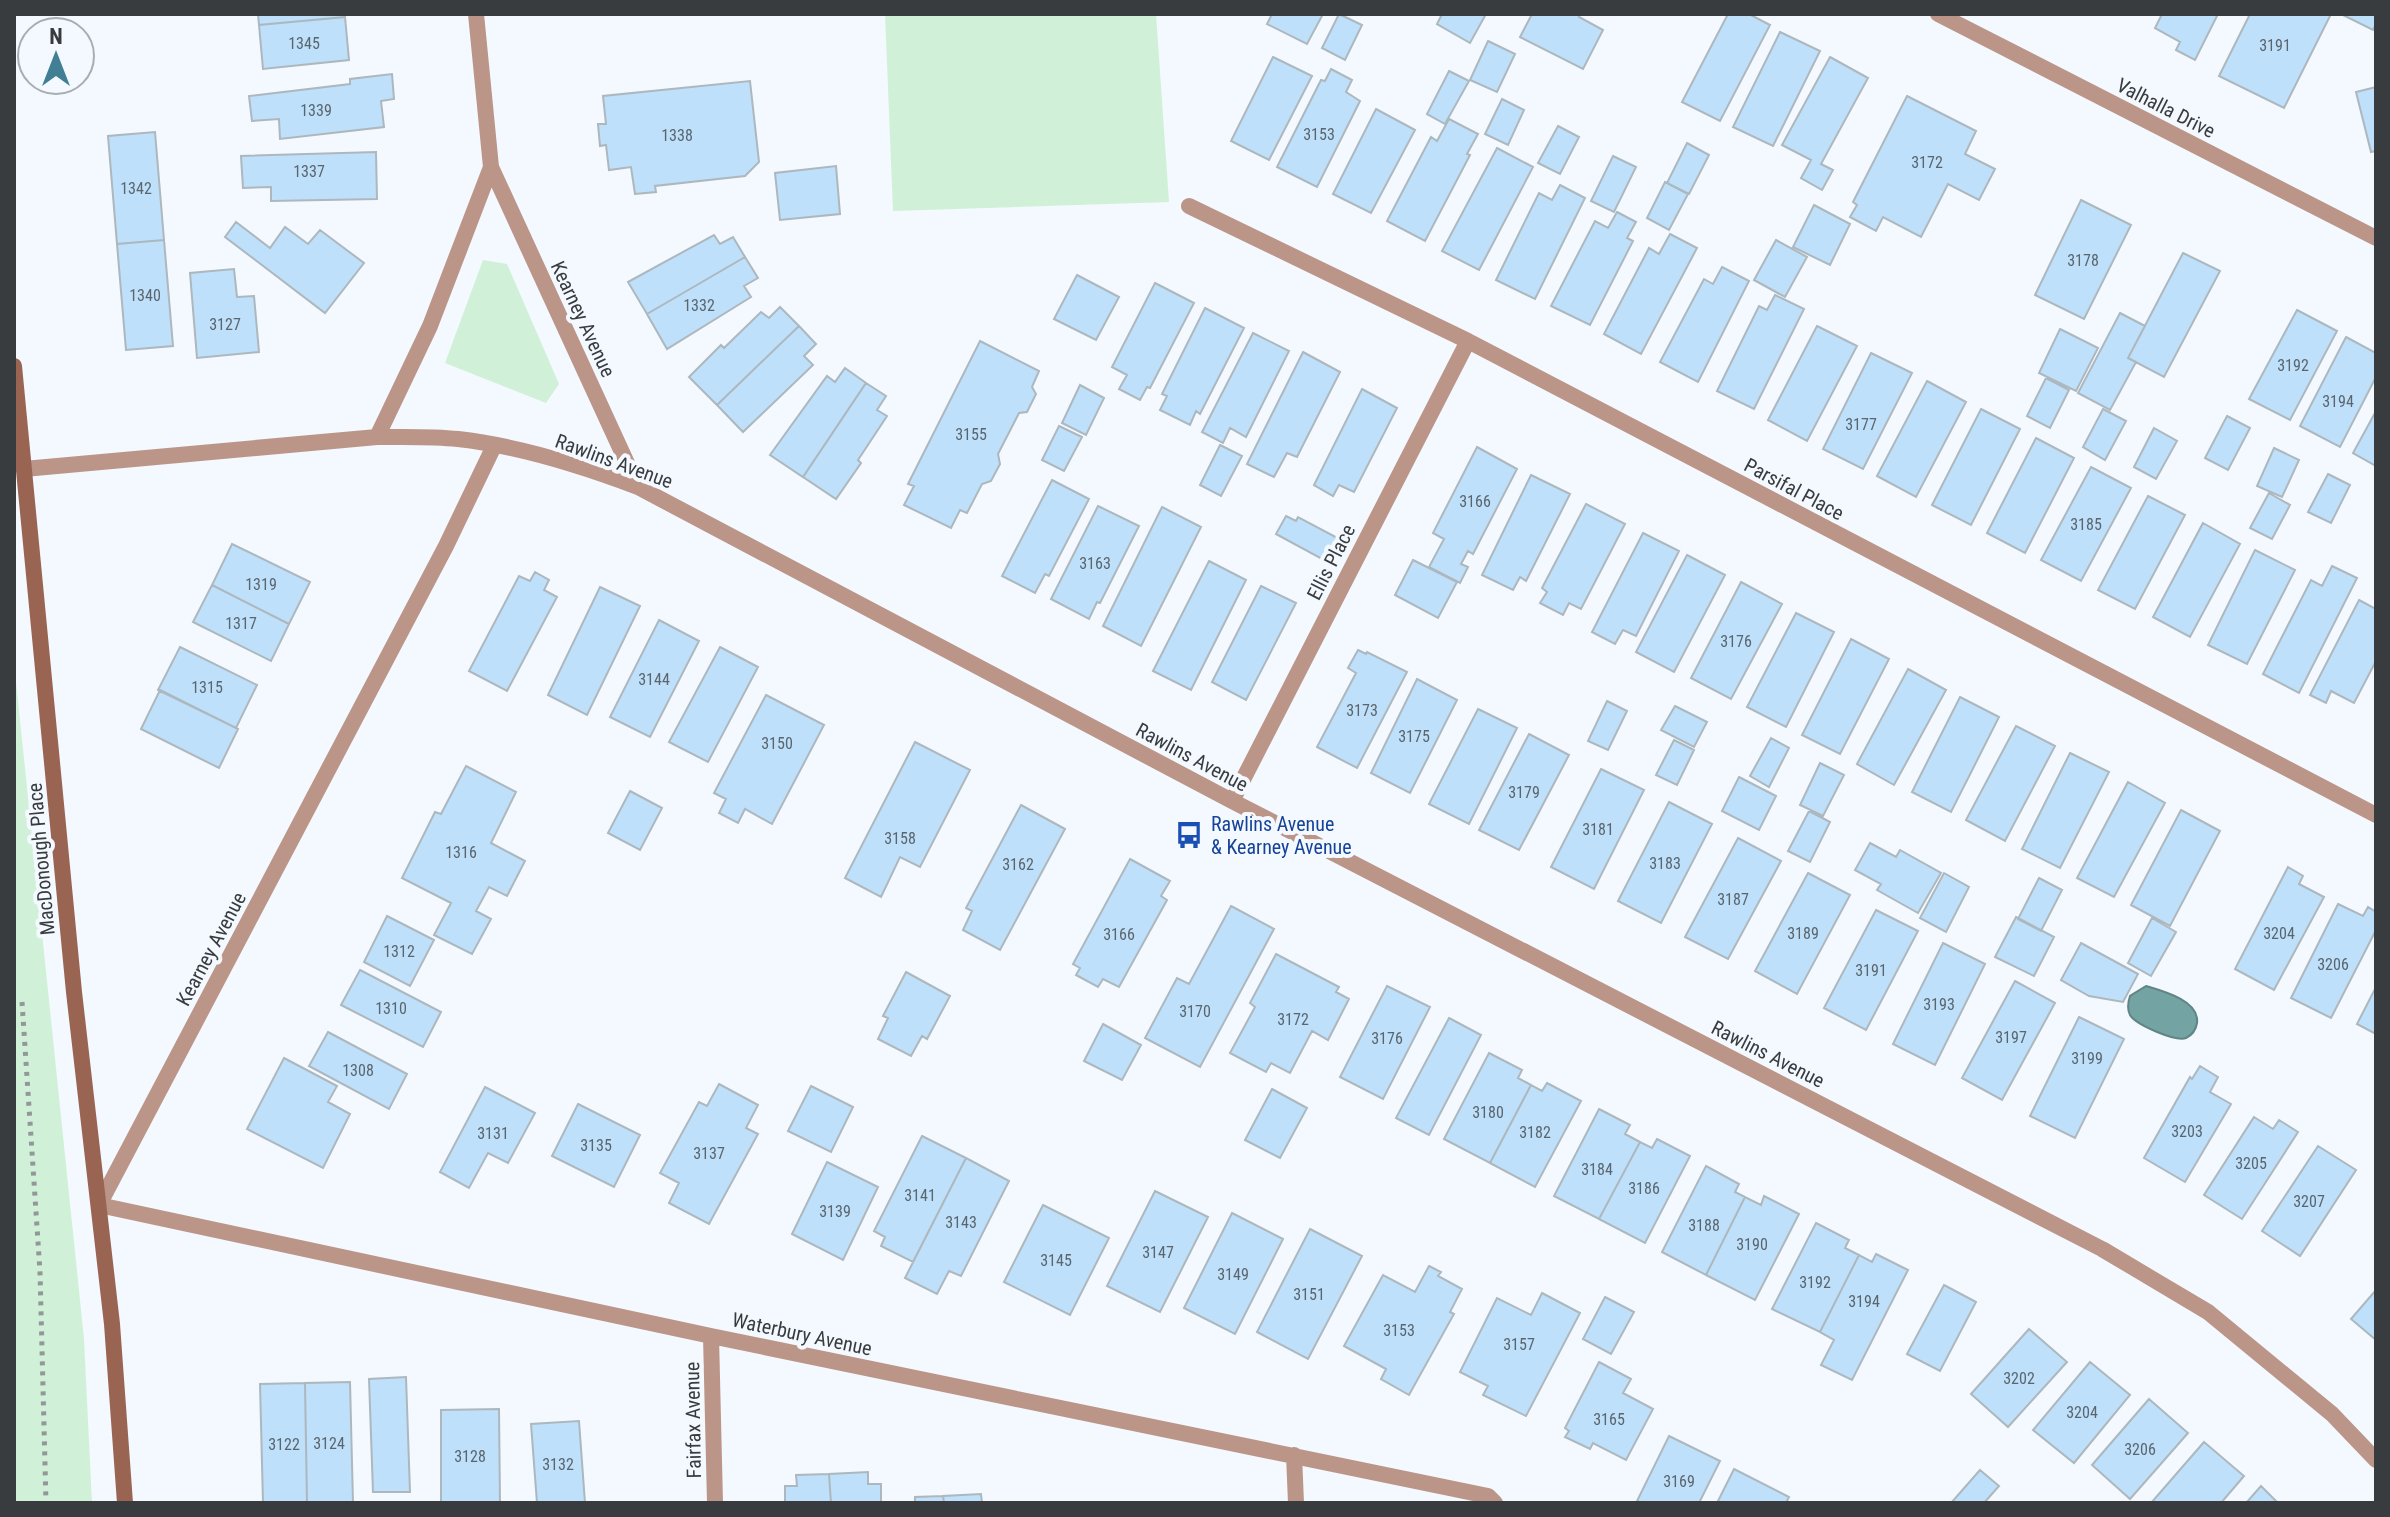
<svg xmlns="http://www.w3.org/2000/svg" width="2390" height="1517" font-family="'Roboto Condensed',sans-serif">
	<rect width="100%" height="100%" fill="#f3f9fe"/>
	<path fill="#d0f1d7" d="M885,14H1156L1169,202L893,211Z
		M483,260L507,264L559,384L546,403L445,363Z
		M14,662L84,1339L92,1503H14Z"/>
	<path fill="#73a3a3" stroke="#618485" stroke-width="2" d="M2146,986C2163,991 2200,1001 2197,1023C2196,1030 2192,1035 2186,1038C2176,1042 2136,1025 2130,1015C2127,1009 2128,1002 2130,996Z"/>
	<path fill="#bee0fa" stroke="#adb7be" stroke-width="2" d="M258,14H344L345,17L259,25Z
		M1272,14H1323L1307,44L1267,24Z
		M1339,14L1362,25L1345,60L1322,48Z
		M1442,14H1486L1470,43L1437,24Z
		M1532,14H1581L1579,17L1603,30L1583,69L1520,37Z
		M1728,14H1749L1770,25L1720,121L1682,102Z
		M2162,14H2218L2195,60L2176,50L2180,42L2155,28Z
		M2250,14H2331L2284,108L2219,76Z
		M2341,14H2376V24L2373,30Z
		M345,17L349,60L263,69L259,25Z
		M1780,32L1820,51L1773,146L1733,127Z
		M1488,41L1515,54L1497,92L1470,80Z
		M1273,57L1312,76L1269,160L1231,141Z
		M1830,57L1868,78L1821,164L1833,170L1822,190L1801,178L1811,160L1782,145Z
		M1331,69L1352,80L1346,92L1360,101L1317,187L1277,167L1321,80L1325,81Z
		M1449,71L1469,81L1445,124L1427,114Z
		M392,74L394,99L381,101L384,127L280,139L279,119L252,121L249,96L350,84V79Z
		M750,81L759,162L745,176L655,186L656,192L635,194L631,167L609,170L606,145L600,146L598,124H606L603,96Z
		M2376,87V151L2371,152L2356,92Z
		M1907,96L1976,131L1965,154L1995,169L1979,200L1948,184L1921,237L1883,217L1876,231L1850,217L1857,205L1853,202Z
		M1502,99L1524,110L1508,145L1485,134Z
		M1376,109L1415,130L1371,213L1333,194Z
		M1449,119L1478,134L1467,154L1470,155L1425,241L1387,221L1431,137L1437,141Z
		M1558,126L1579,137L1560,174L1538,163Z
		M155,132L164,240L117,244L108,136Z
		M1687,143L1709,155L1689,194L1667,183Z
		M1497,148L1533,167L1479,270L1442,251Z
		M376,152L377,199L271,201V187L243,188L241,156Z
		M1613,156L1636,167L1614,212L1591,201Z
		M836,166L840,214L780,220L775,173Z
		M1665,182L1688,194L1669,230L1647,218Z
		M1560,185L1585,198L1535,299L1496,280L1539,193L1552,200Z
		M2081,200L2131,225L2084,319L2035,295Z
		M1814,205L1850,224L1830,265L1793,247Z
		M1617,212L1636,222L1627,238L1633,241L1590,325L1551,306L1595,221L1608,228Z
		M236,222L270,248L285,227L308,244L320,230L364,263L325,313L225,237Z
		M1670,234L1697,248L1641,354L1604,334L1649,248L1659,254Z
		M714,235L720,244L733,237L745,257L647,314L628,282Z
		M164,240L173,346L126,350L117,244Z
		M1776,240L1807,257L1785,297L1754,280Z
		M2183,253L2220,271L2164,377L2128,358Z
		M745,257L758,278L744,286L751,297L667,349L647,314Z
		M1722,267L1749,281L1698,382L1660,362L1704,279L1713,284Z
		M234,269L237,297L254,296L259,352L197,358L190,273Z
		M1077,275L1119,297L1096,340L1054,319Z
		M1155,283L1194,303L1150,388L1147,387L1140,400L1119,389L1127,375L1112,367Z
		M1775,295L1804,309L1754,409L1717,391L1759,306L1767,310Z
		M780,307L799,326L717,405L689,377L721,345L724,348L761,312L769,318Z
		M1205,308L1244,328L1200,414L1196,411L1190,425L1160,410L1167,396L1162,394Z
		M2297,310L2337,331L2290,420L2249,399Z
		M2120,313L2145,326L2128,358L2136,362L2110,410L2078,393Z
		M799,326L816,344L804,356L813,365L743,432L717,405Z
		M1817,326L1857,346L1807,441L1768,420Z
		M2060,329L2098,348L2076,391L2039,373Z
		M1253,333L1289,351L1246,437L1230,428L1223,443L1202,432Z
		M2346,337L2376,353V377L2340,447L2300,426Z
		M980,341L1039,371L1032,387L1036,394L1027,412L1019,413L998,454L1000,464L991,481L982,484L967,513L960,510L951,528L904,505L914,486L908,484Z
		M1303,352L1340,372L1297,457L1287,453L1274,477L1247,464Z
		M1871,353L1912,373L1863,469L1823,449Z
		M845,368L866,383L803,477L770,455L827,376L835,382Z
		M2046,378L2069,390L2050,428L2027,416Z
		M1927,381L1966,402L1916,497L1877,476Z
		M866,383L886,396L877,410L887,416L858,460L861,463L836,499L803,477Z
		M1080,385L1104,398L1086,435L1062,423Z
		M1362,389L1397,408L1354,492L1339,485L1333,496L1314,485Z
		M1981,409L2020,429L1971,525L1932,505Z
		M2103,409L2126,421L2105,460L2083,447Z
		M2376,411V466L2353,453Z
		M2227,416L2250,428L2228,470L2205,458Z
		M1059,426L1082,437L1064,471L1042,460Z
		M2154,428L2177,441L2156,479L2134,467Z
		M2036,438L2074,458L2025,553L1987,533Z
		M1220,445L1242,456L1221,496L1200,485Z
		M1477,447L1517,469L1473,554L1468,551L1461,564L1468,567L1460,583L1429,567L1444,539L1433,533Z
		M2274,448L2299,460L2282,497L2257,486Z
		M2091,467L2131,488L2081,581L2041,560Z
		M2328,474L2350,485L2331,523L2308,512Z
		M1531,475L1570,494L1526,581L1520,577L1513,590L1482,575Z
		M1052,480L1089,499L1049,576L1045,574L1035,593L1002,576Z
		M2269,493L2290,505L2272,539L2250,528Z
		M2148,496L2185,515L2135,609L2098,590Z
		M1586,504L1625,524L1581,609L1569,603L1563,615L1540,603L1547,592L1542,588Z
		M1098,506L1139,526L1100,603L1097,602L1089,619L1051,599Z
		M1162,507L1201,527L1141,646L1103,626Z
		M1286,516L1296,521L1298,517L1345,542L1333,565L1276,534Z
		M2203,523L2240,544L2190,637L2153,617Z
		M1643,533L1679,551L1636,636L1623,630L1615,644L1592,632Z
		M232,544L310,582L289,624L212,585Z
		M2255,550L2295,570L2247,664L2208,645Z
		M1687,555L1725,575L1674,672L1636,652Z
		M1413,560L1457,582L1438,618L1395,595Z
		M1209,561L1246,580L1191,690L1153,671Z
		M2332,566L2357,578L2299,693L2263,674L2311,580L2322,586Z
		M535,572L549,580L544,590L557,597L507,691L469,671L519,576L530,581Z
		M1741,582L1782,604L1731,699L1691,678Z
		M212,585L289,624L271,661L193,622Z
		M1261,586L1296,603L1246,700L1212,682Z
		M600,587L640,606L587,715L548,695Z
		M2359,600L2376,609V661L2354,703L2331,691L2326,703L2310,695Z
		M1796,613L1834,632L1786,727L1747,707Z
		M659,620L699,641L650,737L610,717Z
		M1851,639L1889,659L1840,754L1802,735Z
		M180,647L257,685L236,728L158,690Z
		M720,647L758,667L708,762L669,742Z
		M1358,650L1366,654L1367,652L1407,672L1357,768L1317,747L1356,673L1348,668Z
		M1908,669L1946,690L1894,785L1857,764Z
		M1417,679L1457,700L1410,793L1371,773Z
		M160,690L238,729L219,768L141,729Z
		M766,695L824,725L772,824L745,809L738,823L719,813L726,799L714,793Z
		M1960,697L1999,717L1951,812L1912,792Z
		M1607,701L1627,711L1608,750L1588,741Z
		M1675,706L1707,722L1694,747L1661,730Z
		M1478,709L1517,728L1469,824L1429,804Z
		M2016,726L2055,746L2005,841L1966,820Z
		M1529,734L1569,755L1519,850L1479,830Z
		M1771,738L1789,748L1769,787L1750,776Z
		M1674,740L1694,750L1677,785L1656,775Z
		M915,742L970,770L920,867L900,857L881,897L845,878Z
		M2070,753L2109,772L2060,868L2022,849Z
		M1820,763L1844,775L1823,816L1800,805Z
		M466,766L516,792L491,843L525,861L507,896L489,887L476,911L491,919L472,954L434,935L451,903L402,878L435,812L441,814Z
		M1601,769L1644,790L1594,889L1551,867Z
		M1739,777L1776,796L1759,830L1722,811Z
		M2128,782L2165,803L2114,897L2077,878Z
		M630,791L662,808L640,850L608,833Z
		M1669,802L1712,824L1661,923L1618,901Z
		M1021,805L1065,829L1000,950L963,930L972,911L966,908Z
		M2181,810L2220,831L2170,926L2131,905Z
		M1809,811L1830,822L1810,862L1788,851Z
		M1738,838L1781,861L1728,959L1685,937Z
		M1870,843L1896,857L1900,850L1941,873L1918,913L1877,890L1881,884L1855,870Z
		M1130,859L1170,881L1161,896L1167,900L1119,987L1103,979L1098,987L1076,975L1080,968L1073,964Z
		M2288,867L2303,876L2299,884L2324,897L2274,990L2235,969Z
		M1808,873L1850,895L1797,994L1755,971Z
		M1944,873L1969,887L1946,932L1920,918Z
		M2039,878L2062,890L2041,931L2018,919Z
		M2338,904L2363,916L2368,907L2376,912V930L2331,1018L2291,998Z
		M1231,906L1274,929L1200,1067L1145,1038L1177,978L1189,984Z
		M1876,910L1918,931L1866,1030L1824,1008Z
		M387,916L434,940L410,986L364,962Z
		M2016,917L2054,937L2034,976L1995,957Z
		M2152,918L2176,932L2151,976L2128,963Z
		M1943,943L1985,964L1935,1065L1893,1044Z
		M2081,943L2138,974L2123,1002L2089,996L2061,980Z
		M1276,954L1339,987L1336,992L1349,999L1328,1040L1312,1031L1290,1073L1271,1063L1266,1072L1230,1053L1255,1007L1250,1003Z
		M360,970L441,1012L423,1047L341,1005Z
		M906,972L950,996L927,1039L922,1036L911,1056L878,1039L888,1018L883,1016Z
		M2015,981L2055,1003L2002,1100L1962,1078Z
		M1387,986L1430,1007L1383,1099L1340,1077Z
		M2376,987V1034L2357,1024Z
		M2079,1017L2124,1039L2075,1138L2030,1116Z
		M1449,1018L1481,1035L1429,1135L1396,1118Z
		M1103,1024L1141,1045L1122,1080L1084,1061Z
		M328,1032L407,1074L389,1109L309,1066Z
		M1489,1053L1522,1070L1518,1078L1531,1085L1490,1163L1444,1139Z
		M284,1058L337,1086L328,1102L350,1114L323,1168L247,1129Z
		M2200,1066L2218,1077L2210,1092L2231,1104L2185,1182L2144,1158L2190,1077L2192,1079Z
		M1547,1083L1581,1101L1535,1187L1490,1163L1531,1085L1542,1091Z
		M719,1084L758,1105L746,1128L758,1134L709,1224L669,1203L679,1183L660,1173L699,1102L707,1106Z
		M811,1086L853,1107L831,1152L788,1131Z
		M485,1087L535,1113L508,1163L488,1153L469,1188L440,1172Z
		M1272,1089L1307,1108L1280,1158L1245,1140Z
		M578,1104L640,1135L614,1187L552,1156Z
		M1599,1109L1630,1125L1625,1134L1640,1142L1599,1219L1554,1196Z
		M2254,1117L2273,1129L2279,1120L2298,1132L2242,1219L2204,1195Z
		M922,1136L966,1158L913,1262L881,1246L885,1237L874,1231Z
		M1657,1139L1690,1156L1645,1243L1599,1219L1640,1142L1652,1148Z
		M2318,1146L2356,1170L2300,1256L2262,1231Z
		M966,1158L1009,1181L961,1276L949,1271L937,1294L905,1278Z
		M827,1162L878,1187L843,1260L792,1234Z
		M1706,1166L1739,1184L1735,1192L1745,1197L1706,1275L1662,1252Z
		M1155,1191L1208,1217L1160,1312L1107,1286Z
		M1764,1196L1799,1214L1755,1300L1706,1275L1745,1197L1761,1205Z
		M1043,1205L1109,1238L1070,1315L1004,1282Z
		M1232,1213L1283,1239L1235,1334L1184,1308Z
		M1816,1223L1849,1240L1845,1248L1859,1255L1820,1332L1772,1309Z
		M1310,1229L1362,1256L1308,1359L1257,1332Z
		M1876,1254L1908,1270L1852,1380L1821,1365L1834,1340L1820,1332L1859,1255L1872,1262Z
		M1429,1266L1441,1272L1438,1276L1462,1289L1450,1312L1454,1314L1409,1395L1381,1379L1386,1369L1344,1346L1383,1275L1415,1292Z
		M1944,1285L1976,1302L1940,1371L1907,1354Z
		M2376,1290V1340L2351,1319Z
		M1542,1293L1580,1313L1526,1416L1483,1395L1488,1386L1460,1372L1497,1298L1531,1315Z
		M1605,1297L1634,1312L1611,1354L1583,1339Z
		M2029,1329L2067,1362L2008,1427L1971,1394Z
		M1599,1362L1631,1379L1623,1393L1653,1409L1626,1460L1593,1443L1590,1449L1565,1437L1569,1431L1565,1428Z
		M2090,1362L2130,1395L2074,1463L2033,1430Z
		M406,1377L410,1492H373L369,1379Z
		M350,1382L353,1503H307L305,1383Z
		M305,1383L307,1503H263L260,1384Z
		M2149,1399L2188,1433L2130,1499L2092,1465Z
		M499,1409L500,1503H441V1410Z
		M579,1421L585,1503H537L531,1424Z
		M1669,1436L1720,1461L1699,1503H1642L1637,1501Z
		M2204,1442L2244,1476L2221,1503H2151Z
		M1734,1469L1789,1497L1786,1503H1717Z
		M1980,1470L1999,1486L1984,1503H1951Z
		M868,1472V1484H881V1503H831L829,1474Z
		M829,1474L831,1503H785V1486H797L796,1475Z
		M2261,1486L2278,1503H2246Z
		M981,1494L982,1503H944L943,1496Z
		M943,1496L944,1503H915V1497Z"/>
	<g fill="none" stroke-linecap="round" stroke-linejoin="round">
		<path stroke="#92979a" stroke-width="5" stroke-dasharray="4 6" stroke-linecap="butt" d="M22,1002L40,1272L46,1503"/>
		<path stroke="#bb9588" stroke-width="16" d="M476,14L491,167L638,487
			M1938,14L2376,238
			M1189,206L1468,341L2376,815
			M377,437L430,326L491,167
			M494,446L446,546L99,1205L711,1336L1488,1496L1495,1503
			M24,469L377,437C403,437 431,436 458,439C520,446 580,465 638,487L1232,801L2102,1249L2208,1312L2332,1414L2376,1460
			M1232,801L1468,341
			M711,1336L715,1503
			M1294,1455L1296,1503"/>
		<path stroke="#9a6453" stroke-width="16" d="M14,366L74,992L112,1324L125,1503"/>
	</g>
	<defs>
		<g id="bus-bare" transform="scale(2.16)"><path d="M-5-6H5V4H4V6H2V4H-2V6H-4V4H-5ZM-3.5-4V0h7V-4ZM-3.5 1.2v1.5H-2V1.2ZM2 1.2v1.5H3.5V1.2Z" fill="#1a4fb4" stroke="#f3f9fe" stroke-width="2.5" paint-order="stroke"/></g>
	</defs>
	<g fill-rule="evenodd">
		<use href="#bus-bare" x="1189" y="835"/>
	</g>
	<g text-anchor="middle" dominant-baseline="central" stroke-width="8" stroke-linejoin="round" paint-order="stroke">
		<g font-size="16" fill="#5a656e">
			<text x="304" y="43">1345</text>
			<text x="2275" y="45">3191</text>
			<text x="316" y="110">1339</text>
			<text x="1319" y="134">3153</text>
			<text x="677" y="135">1338</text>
			<text x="1927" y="162">3172</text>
			<text x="309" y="171">1337</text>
			<text x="136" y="188">1342</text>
			<text x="2083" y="260">3178</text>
			<text x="145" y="295">1340</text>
			<text x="699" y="305">1332</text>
			<text x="225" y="324">3127</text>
			<text x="2293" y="365">3192</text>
			<text x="2338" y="401">3194</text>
			<text x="1861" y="424">3177</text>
			<text x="971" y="434">3155</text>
			<text x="1475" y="501">3166</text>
			<text x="2086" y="524">3185</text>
			<text x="1095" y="563">3163</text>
			<text x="261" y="584">1319</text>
			<text x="241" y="623">1317</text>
			<text x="1736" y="641">3176</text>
			<text x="654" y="679">3144</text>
			<text x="207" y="687">1315</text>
			<text x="1362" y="710">3173</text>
			<text x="1414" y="736">3175</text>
			<text x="777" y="743">3150</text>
			<text x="1524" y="792">3179</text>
			<text x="1598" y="829">3181</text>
			<text x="900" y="838">3158</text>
			<text x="461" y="852">1316</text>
			<text x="1665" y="863">3183</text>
			<text x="1018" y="864">3162</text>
			<text x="1733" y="899">3187</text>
			<text x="1803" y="933">3189</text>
			<text x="2279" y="933">3204</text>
			<text x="1119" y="934">3166</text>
			<text x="399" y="951">1312</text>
			<text x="2333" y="964">3206</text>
			<text x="1871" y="970">3191</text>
			<text x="1939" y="1004">3193</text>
			<text x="391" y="1008">1310</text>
			<text x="1195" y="1011">3170</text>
			<text x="1293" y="1019">3172</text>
			<text x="2011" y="1037">3197</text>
			<text x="1387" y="1038">3176</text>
			<text x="2087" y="1058">3199</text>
			<text x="358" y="1070">1308</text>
			<text x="1488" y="1112">3180</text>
			<text x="2187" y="1131">3203</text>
			<text x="1535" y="1132">3182</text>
			<text x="493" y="1133">3131</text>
			<text x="596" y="1145">3135</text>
			<text x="709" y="1153">3137</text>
			<text x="2251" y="1163">3205</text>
			<text x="1597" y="1169">3184</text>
			<text x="1644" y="1188">3186</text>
			<text x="920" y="1195">3141</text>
			<text x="2309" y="1201">3207</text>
			<text x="835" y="1211">3139</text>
			<text x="961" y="1222">3143</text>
			<text x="1704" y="1225">3188</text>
			<text x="1752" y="1244">3190</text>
			<text x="1158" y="1252">3147</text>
			<text x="1056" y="1260">3145</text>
			<text x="1233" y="1274">3149</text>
			<text x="1815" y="1282">3192</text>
			<text x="1309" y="1294">3151</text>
			<text x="1864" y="1301">3194</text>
			<text x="1399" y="1330">3153</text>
			<text x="1519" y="1344">3157</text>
			<text x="2019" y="1378">3202</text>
			<text x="2082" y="1412">3204</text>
			<text x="1609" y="1419">3165</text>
			<text x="329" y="1443">3124</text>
			<text x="284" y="1444">3122</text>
			<text x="2140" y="1449">3206</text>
			<text x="470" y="1456">3128</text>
			<text x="558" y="1464">3132</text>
			<text x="1679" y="1481">3169</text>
		</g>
		<g font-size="20" fill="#383c3f" stroke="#f3f9fe">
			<text transform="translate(2166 108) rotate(27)">Valhalla Drive</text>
			<text transform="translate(583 319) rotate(65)">Kearney Avenue</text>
			<text transform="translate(614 461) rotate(20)">Rawlins Avenue</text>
			<text transform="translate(1794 489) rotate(28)">Parsifal Place</text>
			<text transform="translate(1331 562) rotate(-63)">Ellis Place</text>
			<text transform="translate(1192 757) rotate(28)">Rawlins Avenue</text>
			<text transform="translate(41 859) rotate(-95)">MacDonough Place</text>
			<text transform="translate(211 949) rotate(-62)">Kearney Avenue</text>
			<text transform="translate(1768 1054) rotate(27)">Rawlins Avenue</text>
			<text transform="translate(802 1334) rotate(12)">Waterbury Avenue</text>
			<text transform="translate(693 1420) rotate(-91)">Fairfax Avenue</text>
		</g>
		<g font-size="20" fill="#164399" stroke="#f3f9fe" text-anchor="start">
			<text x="1211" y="824">Rawlins Avenue<tspan x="1211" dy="23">&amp; Kearney Avenue</tspan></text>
		</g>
	</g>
	<rect width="2390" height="1517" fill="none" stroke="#383c3f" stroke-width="32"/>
	<g transform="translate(56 56)"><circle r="38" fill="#f3f9fe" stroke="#a8adb2" stroke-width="2"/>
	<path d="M0-6L14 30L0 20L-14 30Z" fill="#417f95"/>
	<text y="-12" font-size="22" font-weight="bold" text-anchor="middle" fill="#383c3f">N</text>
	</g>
</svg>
